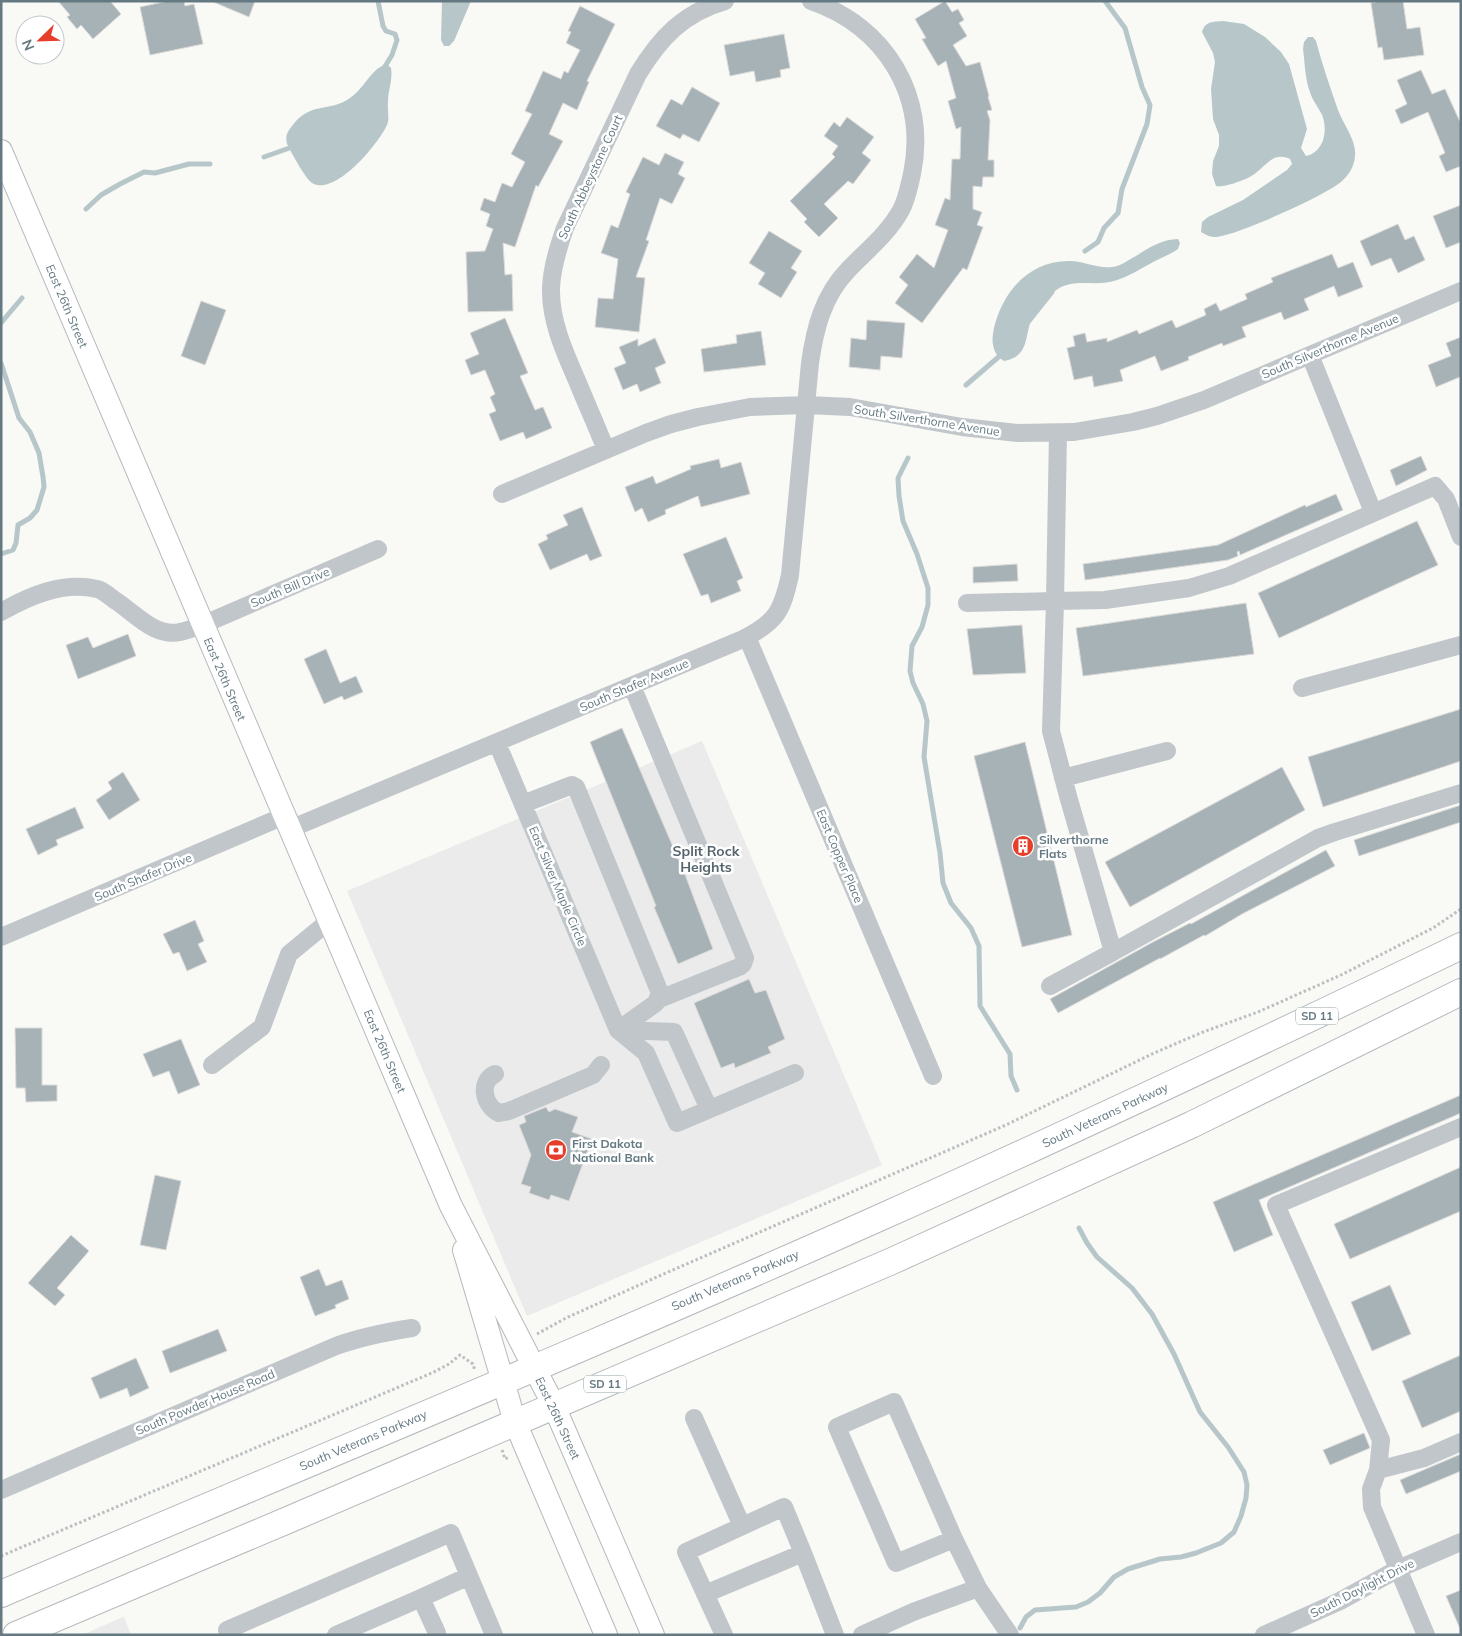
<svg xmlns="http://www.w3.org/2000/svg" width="1462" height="1636" font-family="Mulish,sans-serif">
	<rect width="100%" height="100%" fill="#f9f9f6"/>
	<path fill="#eaebea" d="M702,741L882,1165L527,1316L347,891Z
		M124,1617L131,1635H82L123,1617Z"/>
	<path fill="#b7c7c9" d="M442,1H471L454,41L449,46H444L441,40Z
		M1223,21L1244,24L1265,37L1281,52L1289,64L1307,129L1301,148L1306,156C1321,153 1327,136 1324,122C1323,112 1314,104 1311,95C1305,81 1305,64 1303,49L1304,42L1308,37H1313L1316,41C1322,64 1330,87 1338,110C1343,124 1357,141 1355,156C1354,167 1349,175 1341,182C1324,196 1236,236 1215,237C1210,237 1206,235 1201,232L1202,222L1208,217L1243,200L1287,170L1292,164L1290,159C1273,151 1265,167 1253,175C1246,180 1223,188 1216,186L1212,174L1213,161L1219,146V135L1213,119L1211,89L1215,62L1213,53L1202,32C1205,21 1213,22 1223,21Z
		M387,64L391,68C393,80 388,90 388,102C387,110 390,118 387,125C379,143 335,197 312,183C305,178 291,152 287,144C285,136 287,132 292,126C310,101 329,113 350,98C365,88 371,68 387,64Z
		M1178,239L1180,243L1178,249C1171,254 1163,257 1155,261C1142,268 1128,277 1114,281C1094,287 1072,277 1055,291C1048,298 1039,305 1034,314C1023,333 1032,356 1004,361C992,354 991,341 994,328C1003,291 1030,260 1070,261C1084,261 1098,269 1112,267C1121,266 1128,260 1136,256C1148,248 1163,239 1178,239Z"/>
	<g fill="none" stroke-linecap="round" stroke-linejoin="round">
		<path stroke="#b7c7c9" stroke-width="5" d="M378,1L383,26L386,31L395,34L397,40L392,55L384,68
			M264,157L295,146
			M86,209L101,195L120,184L144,172L155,173L189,164H210
			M1085,251L1098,242L1104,228L1118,213L1122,189L1147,124L1150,105L1142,87L1125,28L1105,1
			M1029,321L1052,292
			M1,323L22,298
			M1,363L19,418L30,432L39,453L43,477L44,487L37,510L30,518L18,525L16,543L13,550L1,554
			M966,385L1002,354
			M908,458L898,478L899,496L903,521L917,554L928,588V605L922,627L912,646L910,671L913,683L923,704L927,721L924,757L940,853L943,883L951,903L971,928L979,946L980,1006L1010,1054L1011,1076L1017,1090
			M1020,1628L1026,1617L1035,1610L1076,1607L1088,1602L1100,1593L1114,1577L1128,1569L1160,1559L1181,1557L1196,1553L1221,1543L1234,1532L1241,1516L1246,1498L1247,1485L1244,1472L1228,1447L1200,1412L1174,1354L1152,1314L1132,1288L1097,1257L1087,1243L1079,1228"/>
	</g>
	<path fill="#a7b2b6" stroke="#dbdad9" d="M58,1H110L121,14L93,39L81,25L77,29L67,17L70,15Z
		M168,1H184L185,6L194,4L203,44L150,55L140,7Z
		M211,1H255L249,17Z
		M945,1L952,12L958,9L964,20L959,23L967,36L953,45L966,66L980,62L989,96L988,97L992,110L987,111L990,120L988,160H994V177H983L982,187L973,186V209L982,212L977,225L983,227L967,270L963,268L922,323L895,303L908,285L899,277L917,254L934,268L948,230L935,225L945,198L950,200L952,159H960L961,127L956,129L948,101L956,98L946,61L938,66L922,39L926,38L915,19Z
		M1381,1H1403L1407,29L1420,27L1424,55L1384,60L1382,47L1378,48L1371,3Z
		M580,6L615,24L587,81L589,82L577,110L563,103L549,134L563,141L538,187L536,185L515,247L503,243L505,275L512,274L513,311L468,312L466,252L485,251L493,229L486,226L490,214L480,210L484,198L495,202L502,183L512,187L525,162L511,154L532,114L525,111L543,71L561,79L564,71L568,73L580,50L566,43L571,32L568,31Z
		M784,34L790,68L780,70L781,77L756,82L754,71L730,76L724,45Z
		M1421,70L1432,94L1445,89L1461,124V166L1446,172L1439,156L1445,153L1428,112L1401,124L1395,110L1407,104L1397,80Z
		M692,87L720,103L699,142L683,134L680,139L656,126L671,99L682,105Z
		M847,117L874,137L862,153L871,160L853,184L848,181L824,204L838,218L819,237L804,222L807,219L790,201L835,157L832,154L838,146L824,136L834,122L840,127Z
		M665,153L684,162L678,174L685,178L672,204L660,198L646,240L649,241L636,277L645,278L639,332L595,327L598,298L613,299L618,259L601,253L611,225L618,228L630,194L626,192L643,157L659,165Z
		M1461,205V242L1446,248L1433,216Z
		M1398,224L1405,240L1414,236L1425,260L1398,273L1391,258L1371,266L1360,241Z
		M769,231L802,251L791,268L797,272L781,298L758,284L765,273L749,263Z
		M1332,254L1338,268L1353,262L1363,287L1338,297L1334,286L1304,299L1309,310L1284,320L1281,312L1242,327L1246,337L1223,346L1222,343L1188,357L1189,360L1161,371L1155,356L1120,370L1123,381L1094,387L1092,376L1074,380L1067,348L1075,346L1073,336L1085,333L1087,342L1107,338V342L1137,330L1139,334L1172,320L1176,328L1206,315L1204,309L1216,303L1220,311L1247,299L1245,294L1273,282L1271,278Z
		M201,301L226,310L205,365L181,356Z
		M505,318L528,373L520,376L535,410L543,407L552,428L526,439L523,432L500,441L489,414L496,411L490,397L495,394L485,370L471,375L465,360L479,354L470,333Z
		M867,320L905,323L902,358L881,356L880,370L849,367L851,338L866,340Z
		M761,331L766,365L704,372L701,349L737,343L736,335Z
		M1461,337V378L1460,377L1436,387L1428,365L1451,356L1446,343Z
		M655,338L666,363L655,368L661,383L640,392L637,384L623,390L614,368L626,363L619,347L638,339V346Z
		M1421,456L1427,470L1396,486L1390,470Z
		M719,459L721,468L741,462L750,494L701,507L698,496L665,510L666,514L648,522L642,508L635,512L625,487L653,476L656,484L691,469L690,466Z
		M1336,494L1343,510L1240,555L1239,551L1237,552L1238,556L1228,560L1085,580L1083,564L1218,545L1305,505L1306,507Z
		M582,507L602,556L590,561L587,554L550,570L538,544L548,539L546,535L568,525L563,515Z
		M1417,521L1438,565L1279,638L1258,593Z
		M726,537L743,578L737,581L741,591L711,603L708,594L701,596L683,554Z
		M1017,564L1018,581L973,583V567Z
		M1246,603L1254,654L1083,676L1076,628Z
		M1022,625L1026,673L973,675L967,629Z
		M128,634L136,656L78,679L66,645L88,637L93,648Z
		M326,649L340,683L356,676L363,692L344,700L342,696L324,704L304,659Z
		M1461,709V761L1323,807L1308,757Z
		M622,728L686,877L713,949L678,964L654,907L656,906L590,742Z
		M1025,742L1072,935L1022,947L974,756Z
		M1282,767L1305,810L1130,907L1105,862Z
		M123,772L140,800L109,820L96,800L112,789L108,782Z
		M1461,805V822L1359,856L1354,840Z
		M75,807L84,828L56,840L58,845L38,855L26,829Z
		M1326,850L1335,866L1242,914L1205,936L1204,935L1160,959V958L1058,1013L1050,999L1153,942L1190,923L1191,924Z
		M195,920L204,941L198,944L207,962L187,971L179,952L173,954L163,934Z
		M749,979L755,993L766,990L785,1039L768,1047L771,1053L735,1068L734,1063L721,1068L694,1003Z
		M15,1028H42V1085H57V1101L26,1102L25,1088H16Z
		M181,1039L200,1085L178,1094L169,1071L153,1077L143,1054Z
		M1461,1095V1113L1259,1200L1273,1235L1234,1252L1213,1202Z
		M546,1107L549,1112L555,1109L578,1117L572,1132L592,1139L569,1201L551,1195L549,1200L529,1193L531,1187L521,1184L531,1155L519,1125L526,1122L524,1116Z
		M1461,1167V1211L1350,1259L1334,1224Z
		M155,1175L181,1181L166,1250L140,1245Z
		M71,1235L89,1251L57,1288L65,1295L55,1306L28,1283Z
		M319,1269L326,1286L342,1280L349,1299L335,1305L336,1308L315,1316L300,1277Z
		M1390,1285L1411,1334L1372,1351L1351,1302Z
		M218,1329L227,1351L170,1373L162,1351Z
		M1461,1355V1411L1422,1428L1402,1381Z
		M136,1358L149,1388L130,1397L127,1388L100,1399L91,1378Z
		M1364,1433L1370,1448L1330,1465L1323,1450Z
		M1461,1454V1471L1406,1494L1400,1480Z
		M1461,1590V1631L1446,1596Z"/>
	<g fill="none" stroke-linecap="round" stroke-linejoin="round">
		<g stroke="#b4babd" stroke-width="24">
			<path id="major" d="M1,151L451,1206L554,1406L653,1635
				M464,1250L515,1422L606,1635"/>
		</g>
		<g stroke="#b3b9bc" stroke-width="28">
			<path id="highway" d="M1,1594C294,1469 588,1348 879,1218C1075,1131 1268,1039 1461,946
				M16,1635L295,1517L892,1261L1191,1125L1461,992"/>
		</g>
		<path stroke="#babfc1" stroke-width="3" stroke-dasharray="2.5 2.5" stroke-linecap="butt" d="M537,1334L566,1318L668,1272L1008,1124L1154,1053L1203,1032L1258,1012L1341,975L1433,928L1461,909
			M502,1450L505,1459L509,1457
			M1,1556L434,1372L449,1364L460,1355L473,1364L475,1371"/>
		<path stroke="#c0c6c9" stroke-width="18" d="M1310,355L1373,512
			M606,450C597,427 587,405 578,383C565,353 550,321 551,288C552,267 558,248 565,228L638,74C660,38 683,13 725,1
			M502,494L646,433L671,424L698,417L750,407L807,405L850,407L962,427L1018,433L1074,432L1133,422L1157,416L1204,400L1461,291
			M1461,537L1446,499L1435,486L1229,576L1189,588L1105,600L1055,601L1051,731L1068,796L1113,952L1318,838L1335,832L1461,793
			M967,603L1055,601L1058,433
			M1,612C29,596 63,581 97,589C103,590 110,597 116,601C136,614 154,637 180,632C187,631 195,627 202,625L378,549
			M747,637L933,1076
			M632,686L745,958L743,964L739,967L657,1000
			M1302,688L1461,645
			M497,743L618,1030L646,1053L677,1123L795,1073
			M1063,778L1167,751
			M523,804L572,785L576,787L660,993L656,1003L618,1030
			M290,829L743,639C776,622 782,612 790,575L810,363C815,328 823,296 848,270C866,251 888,234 901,210C907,199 909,186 912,174C928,97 886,26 811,1
			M1,937L284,816
			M1050,986L1113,952
			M618,1030L674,1032L709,1109
			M212,1065L262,1027L289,954L329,921
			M495,1074C478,1082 484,1106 499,1113L509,1111L593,1075L601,1065
			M1461,1127L1276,1205L1381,1440L1378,1470L1424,1458L1461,1442
			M694,1418L742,1526
			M1378,1470L1371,1489L1372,1507L1426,1635
			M1,1490L336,1346C361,1337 386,1332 412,1328
			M954,1539L896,1563L837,1427L894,1402L954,1539L978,1588
			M803,1553L835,1635
			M705,1594L803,1553L784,1507L686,1552L724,1635
			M437,1633L421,1598L469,1576
			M229,1635L227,1630L451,1533L494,1635
			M336,1635L421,1598
			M862,1635L913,1612L978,1588L1010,1635
			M1264,1635L1340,1601L1398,1569L1461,1542"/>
		<use href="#major" stroke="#fff" stroke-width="22"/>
		<use href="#highway" stroke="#fff" stroke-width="26"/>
	</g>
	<defs>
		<g id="building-disc" transform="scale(1.125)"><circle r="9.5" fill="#e53e2a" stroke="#fff"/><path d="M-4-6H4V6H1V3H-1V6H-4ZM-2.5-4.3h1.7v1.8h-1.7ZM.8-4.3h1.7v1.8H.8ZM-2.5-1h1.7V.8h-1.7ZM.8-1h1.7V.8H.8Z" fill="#fff"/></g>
		<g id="bank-disc" transform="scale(1.125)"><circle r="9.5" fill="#e53e2a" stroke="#fff"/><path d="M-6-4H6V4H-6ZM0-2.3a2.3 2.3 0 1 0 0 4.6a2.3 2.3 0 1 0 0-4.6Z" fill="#fff"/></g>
	</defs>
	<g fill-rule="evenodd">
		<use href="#building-disc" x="1023" y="846"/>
		<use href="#bank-disc" x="556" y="1150"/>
	</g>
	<g text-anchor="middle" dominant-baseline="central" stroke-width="5" stroke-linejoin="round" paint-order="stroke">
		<g fill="#fff" stroke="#92a1a8" stroke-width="1">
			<rect x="1296" y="1007.5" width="42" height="17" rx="4"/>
			<rect x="584" y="1375.5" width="42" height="17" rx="4"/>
		</g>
		<g font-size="11" font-weight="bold" fill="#647982">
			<text x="1317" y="1016">SD 11</text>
			<text x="605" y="1384">SD 11</text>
		</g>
		<g font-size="12" fill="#647982" stroke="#fff">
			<text transform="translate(590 177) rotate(-65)">South Abbeystone Court</text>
			<text transform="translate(67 306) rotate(67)">East 26th Street</text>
			<text transform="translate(1330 346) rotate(-23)">South Silverthorne Avenue</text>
			<text transform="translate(927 420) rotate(9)">South Silverthorne Avenue</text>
			<text transform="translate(290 587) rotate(-23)">South Bill Drive</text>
			<text transform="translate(225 679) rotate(67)">East 26th Street</text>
			<text transform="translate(634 685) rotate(-23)">South Shafer Avenue</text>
			<text transform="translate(840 856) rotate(67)">East Copper Place</text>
			<text transform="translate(143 877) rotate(-23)">South Shafer Drive</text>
			<text transform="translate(558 886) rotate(67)">East Silver Maple Circle</text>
			<text transform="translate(385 1051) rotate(67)">East 26th Street</text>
			<text transform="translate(1105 1115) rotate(-25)">South Veterans Parkway</text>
			<text transform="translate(735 1280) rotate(-23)">South Veterans Parkway</text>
			<text transform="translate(205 1402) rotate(-23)">South Powder House Road</text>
			<text transform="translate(558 1418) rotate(65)">East 26th Street</text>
			<text transform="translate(363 1440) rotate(-23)">South Veterans Parkway</text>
			<text transform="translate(1362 1588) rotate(-27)">South Daylight Drive</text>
		</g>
		<g font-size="12" font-weight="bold" fill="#647982" stroke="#fff" text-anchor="start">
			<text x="1039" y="839">Silverthorne<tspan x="1039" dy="14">Flats</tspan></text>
			<text x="572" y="1143">First Dakota<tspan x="572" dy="14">National Bank</tspan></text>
		</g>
		<g font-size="14" font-weight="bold" fill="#56656d" stroke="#fff">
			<text x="706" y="851">Split Rock<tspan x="706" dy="16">Heights</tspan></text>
		</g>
	</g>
	<rect width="1462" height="1636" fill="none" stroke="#647982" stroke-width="5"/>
	<g transform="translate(40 40) rotate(247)"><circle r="24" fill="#ffffff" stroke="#c1c9cd"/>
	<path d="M0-4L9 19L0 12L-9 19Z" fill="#e53e2a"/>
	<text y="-8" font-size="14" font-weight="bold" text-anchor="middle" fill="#647982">N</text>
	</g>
</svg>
